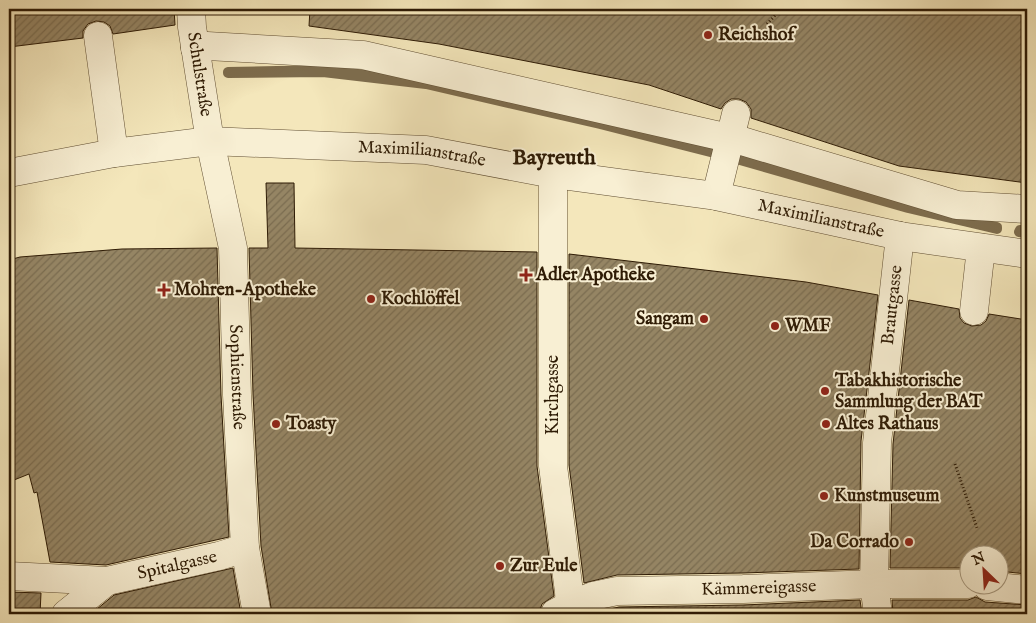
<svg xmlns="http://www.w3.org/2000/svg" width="1036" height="623" font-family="'IM FELL English',serif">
	<defs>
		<pattern id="building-hatch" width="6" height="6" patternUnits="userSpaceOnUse" patternTransform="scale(1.25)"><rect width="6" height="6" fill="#958564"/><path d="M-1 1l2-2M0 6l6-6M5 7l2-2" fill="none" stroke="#7a6c50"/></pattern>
	</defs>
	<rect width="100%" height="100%" fill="#f4e7bb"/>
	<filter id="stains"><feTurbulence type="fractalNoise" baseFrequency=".004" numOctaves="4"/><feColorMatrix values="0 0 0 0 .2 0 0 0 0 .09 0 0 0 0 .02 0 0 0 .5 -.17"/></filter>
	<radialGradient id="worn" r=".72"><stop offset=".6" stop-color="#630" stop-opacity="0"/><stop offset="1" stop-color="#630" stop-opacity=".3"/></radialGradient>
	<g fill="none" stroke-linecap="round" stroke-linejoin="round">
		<path stroke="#7d6c4d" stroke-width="10" d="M323,70L426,82L601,122L727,154L909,206L997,227V229L908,208L726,156L600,124L426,84L323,72L228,73V72Z
			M1027,231L1020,230L1019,232L1027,233"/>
	</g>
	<path fill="url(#building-hatch)" stroke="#2e1b05" d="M9,9H174L175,25L113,34L110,26L104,22L96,21L88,24L83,31V38L9,47Z
		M310,9H1027V183L899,166L751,118V109L746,102L739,99H731L725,103L721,109L649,85L439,44L309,26Z
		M266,183H294L295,248L537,252V466L554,596L542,604L539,613L537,614H272L261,546L253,394L249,248H268Z
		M217,248L221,395L229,537L106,565L50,562L37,492L34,493L29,474L9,482V260L20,257L122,249Z
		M569,254L806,282L878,295L861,441L859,569L743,573L617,575L584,583L569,465Z
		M909,300L959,309L960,318L964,323L972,326L981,325L986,321L989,314L1027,320V574L998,571V556H968V568H890L893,444Z
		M233,568L241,614H91L114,595Z
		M9,592L41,593L40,614H9Z
		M976,597L985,602L1027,605V614H893L892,600H968Z
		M860,600L862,614H589L619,607L743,605Z"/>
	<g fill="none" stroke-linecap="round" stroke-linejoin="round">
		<g stroke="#604e32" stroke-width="29">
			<g id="street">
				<path id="s1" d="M191,9L192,27L210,141L233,248L237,395L245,548L257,614"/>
				<path d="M98,36L114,153"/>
				<path d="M195,48L207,46L363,55L742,141L957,205L1027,209"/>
				<path id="s2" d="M9,173L114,153L210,141L426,150L553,174L716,196L900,236L1027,254"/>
				<path d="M553,174V466L569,592L570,614"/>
				<path d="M716,196L736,114"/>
				<path d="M974,311L981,248"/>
				<path id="s3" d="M9,576L107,581L219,556L245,548"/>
				<path d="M987,586L1027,590"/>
				<path id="s4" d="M555,613L570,605L593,596L617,591L743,589L874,584H968"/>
				<path d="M66,614L107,581"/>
				<path id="s5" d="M878,614L874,584L877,443L900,236"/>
			</g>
		</g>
		<path stroke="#2e1b05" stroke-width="3" stroke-dasharray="1 2.5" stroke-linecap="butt" d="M767,24L781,9
			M955,464L977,528"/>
		<use href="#street" stroke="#f8efd3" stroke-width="28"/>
	</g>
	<g fill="#8f2418" stroke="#f8efd3" stroke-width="2">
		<circle cx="708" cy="35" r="5"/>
		<path d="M523.5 267.5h5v5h5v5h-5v5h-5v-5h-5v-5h5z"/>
		<path d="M161.5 282.5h5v5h5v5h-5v5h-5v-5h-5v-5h5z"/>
		<circle cx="371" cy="299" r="5"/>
		<circle cx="704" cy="319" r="5"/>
		<circle cx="775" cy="326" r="5"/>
		<circle cx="825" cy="391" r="5"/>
		<circle cx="276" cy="424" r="5"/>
		<circle cx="826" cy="424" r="5"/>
		<circle cx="824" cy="496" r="5"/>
		<circle cx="909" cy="542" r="5"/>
		<circle cx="500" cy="566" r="5"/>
	</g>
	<g text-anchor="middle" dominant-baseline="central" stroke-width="4" stroke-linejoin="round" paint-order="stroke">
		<g font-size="18" font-weight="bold" fill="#2e1b05" stroke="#f8efd3" text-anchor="start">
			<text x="718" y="35">Reichshof</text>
			<text x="536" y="275">Adler Apotheke</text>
			<text x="174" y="290">Mohren-Apotheke</text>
			<text x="381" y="299">Kochlöffel</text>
			<text x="694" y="319" text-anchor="end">Sangam</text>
			<text x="785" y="326">WMF</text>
			<text x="835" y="381">Tabakhistorische<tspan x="835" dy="21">Sammlung der BAT</tspan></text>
			<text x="286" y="424">Toasty</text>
			<text x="836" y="424">Altes Rathaus</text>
			<text x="834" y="496">Kunstmuseum</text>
			<text x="899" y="542" text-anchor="end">Da Corrado</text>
			<text x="510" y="566">Zur Eule</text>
		</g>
		<g font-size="18" fill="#2e1b05" stroke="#f8efd3">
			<text stroke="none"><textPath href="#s1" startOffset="66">Schulstraße</textPath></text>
			<text stroke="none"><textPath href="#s2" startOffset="416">Maximilianstraße</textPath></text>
			<text stroke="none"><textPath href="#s2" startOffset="821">Maximilianstraße</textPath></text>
			<text stroke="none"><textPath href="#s5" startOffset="310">Brautgasse</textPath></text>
			<text stroke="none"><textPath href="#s1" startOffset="372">Sophienstraße</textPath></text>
			<text transform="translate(553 395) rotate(-90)">Kirchgasse</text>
			<text stroke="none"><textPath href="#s3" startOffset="170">Spitalgasse</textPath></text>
			<text stroke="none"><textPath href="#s4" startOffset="208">Kämmereigasse</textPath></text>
		</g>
		<g font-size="22" font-weight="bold" fill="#2e1b05" stroke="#f8efd3">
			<text x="554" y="158">Bayreuth</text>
		</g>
	</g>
	<rect width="1036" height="623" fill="none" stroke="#f4e7bb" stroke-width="30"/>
	<rect x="10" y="10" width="1016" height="603" fill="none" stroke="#2e1b05" stroke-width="2.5"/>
	<rect x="15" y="15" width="1006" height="593" fill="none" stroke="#2e1b05"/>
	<g transform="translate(984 570) rotate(335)"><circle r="24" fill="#f8efd3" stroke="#a79a81"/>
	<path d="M0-4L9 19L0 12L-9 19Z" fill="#8f2418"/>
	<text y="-8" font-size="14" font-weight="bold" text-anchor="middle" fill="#2e1b05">N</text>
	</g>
	<rect width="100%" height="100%" filter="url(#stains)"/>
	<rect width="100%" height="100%" fill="url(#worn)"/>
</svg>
